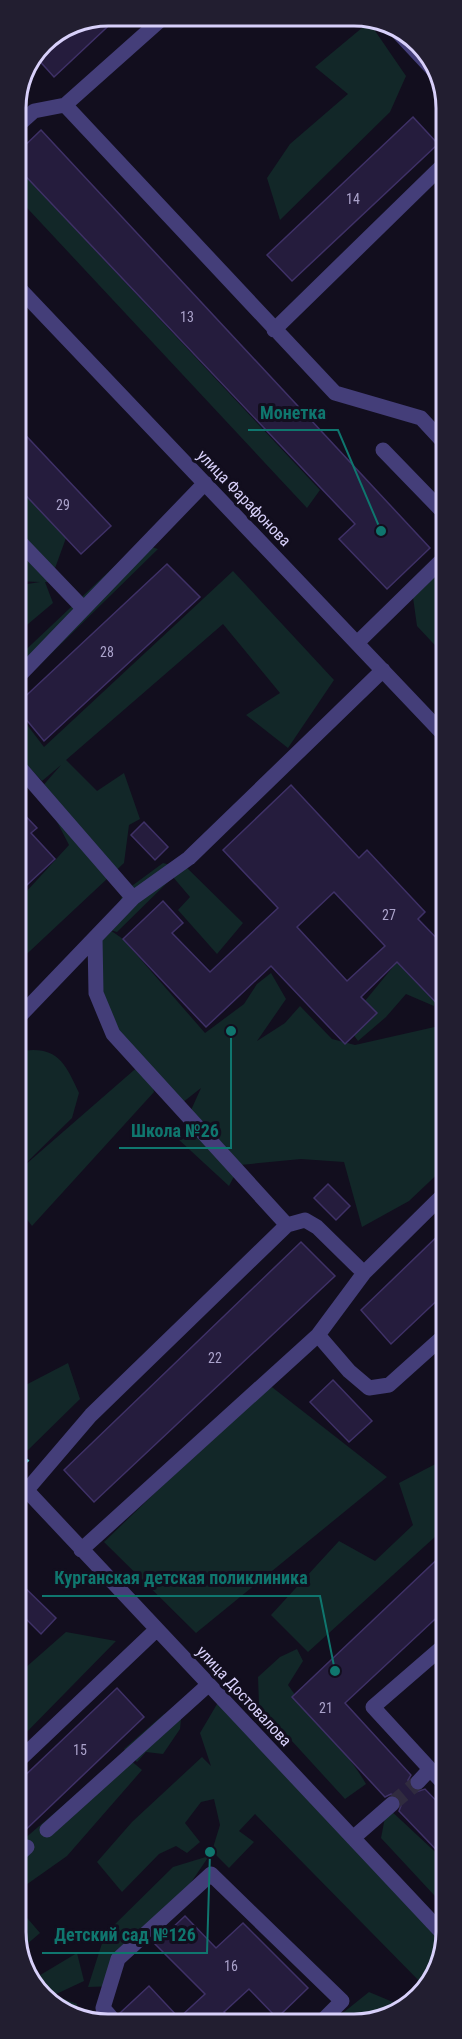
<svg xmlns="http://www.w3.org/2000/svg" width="462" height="2039" font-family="'Roboto Condensed',sans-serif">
	<rect width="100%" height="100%" fill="#120e1e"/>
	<path fill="#122728" d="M369,22L406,76L390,112L280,220L267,178L290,144L348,94L315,67Z
		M15,165L320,490L307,508L15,195Z
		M15,484L66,538L50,582H45L53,603L15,635V586L40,582L15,581Z
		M139,543L158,549L15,689V660Z
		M446,558V657L417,626L411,583Z
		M233,571L334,680L288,748L246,715L280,693L223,624L66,760L97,791L124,773L140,819L129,825L124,863L15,965V904L69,845L40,789L61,765L42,781L15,752V709L44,747Z
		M163,863L181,868L184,865L243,923L217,954L178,910L190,897L173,877L117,932L110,930L123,939L205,1033L244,1004L257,984L271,973L286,999L257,1041L285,1023L300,1006L332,1039L355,1045L439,1026L447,1027V1165L409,1201L362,1227L344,1162L301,1159L240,1165L229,1186L178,1139L201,1088L173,1110L149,1075L154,1092L32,1226L16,1205L15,1052C56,1044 64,1060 79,1093L72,1118L17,1172L141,1064L101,1016L95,961L106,927L125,891Z
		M397,962L435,1001L434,1006L406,994L386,1017L358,1041L346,1024Z
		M68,1363L80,1399L27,1451L16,1439V1386L18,1389Z
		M268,1384L387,1477L196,1633L104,1542Z
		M447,1458V1526L308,1652L271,1615L339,1541L375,1561L413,1525L399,1483Z
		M66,1632L116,1641L16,1743V1676Z
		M297,1649L303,1661L288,1685C312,1720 345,1747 366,1784L345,1799L259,1705L258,1677L280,1657Z
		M220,1699L447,1937L426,1988L255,1814L239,1831L254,1842L229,1868L212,1851L220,1825L214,1799L201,1802L185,1823L200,1842L187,1853L176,1846L159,1854L122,1892L97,1862L132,1822L202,1757L211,1766L200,1733Z
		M182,1710L180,1729L163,1754L146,1752L137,1762L124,1749L164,1714Z
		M123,1754L142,1770L67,1856L16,1892V1846Z
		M387,1807L447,1863V1909L381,1838Z
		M209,1856L175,1906L125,1945L115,1986L88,1987L105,1934L173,1867Z
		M16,1905L40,1933L19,1951L16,1943Z
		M77,1953L84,1981L54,1995L77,2004L78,2016L38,1993L32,1980Z
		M369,1992L400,2005L366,2023H318L344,2012Z"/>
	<path fill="#251c3d" stroke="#3f3167" stroke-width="1.5" fill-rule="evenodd" d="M108,15H120L54,77L36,57L42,42Z
		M413,117L438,144L292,281L267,255Z
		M41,130L430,548L387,589L339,539L355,524L15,165V155Z
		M15,424L111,526L81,554L15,484Z
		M167,564L200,597L44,741L15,706Z
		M291,785L359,858L367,850L425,912L418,919L447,949V1014L397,962L361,997L377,1013L345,1044L271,966L206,1027L123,939L163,901L183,923L172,933L210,972L278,908L223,850ZM334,892L385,946L347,981L297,927Z
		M15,805L37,828L31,833L55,859L15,896Z
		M144,822L168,847L155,860L131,835Z
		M328,1184L350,1206L336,1220L314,1198Z
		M447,1227V1291L391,1344L361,1310Z
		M301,1242L335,1276L94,1502L64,1470Z
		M333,1380L372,1421L349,1442L310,1402Z
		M447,1550V1608L345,1703L411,1775L408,1780L411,1789L416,1792L425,1789L447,1812V1861L399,1811L402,1803L399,1797L391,1794L385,1797L292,1697Z
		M16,1579L56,1618L41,1634L16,1609Z
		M117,1688L144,1717L16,1839V1784Z
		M185,1916L216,1948L243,1923L308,1988L277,2018L249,1989L224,2012L235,2023L128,2022L120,2013L149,1986L179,2018L205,1994L155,1944Z"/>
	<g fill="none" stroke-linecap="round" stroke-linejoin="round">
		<path stroke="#302b3f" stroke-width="15" stroke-dasharray="15 8" stroke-linecap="butt" d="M392,1804L418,1782"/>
		<path stroke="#39a5a5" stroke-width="4" stroke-dasharray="3 4.5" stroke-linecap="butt" d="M16,1449L28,1462"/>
		<path stroke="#443e79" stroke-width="15" d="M394,28L436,73
			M65,105L335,393L421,418L446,445
			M15,128L34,111L65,105L165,16
			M15,284L446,737
			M274,330L446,162
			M383,450L446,515
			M15,537L83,608
			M357,643L446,556
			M15,680L205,483
			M15,762L133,898L189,858L383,670
			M95,938L96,993L113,1034L287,1225
			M15,1021L133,898
			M318,1335L349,1371L369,1388L389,1385L447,1333
			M16,1479L447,1938
			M26,1491L91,1415L287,1225L305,1220L317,1227L364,1273
			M81,1550L318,1335L364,1273L447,1191
			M16,1763L156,1630
			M430,1769L447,1787
			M418,1782L430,1769L373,1707L447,1643
			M47,1830L208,1685
			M353,1838L392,1804
			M16,1857L27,1847
			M115,2022L103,2008L118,1959L211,1874L342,2001L320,2023"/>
	</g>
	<g text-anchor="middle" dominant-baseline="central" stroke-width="6" stroke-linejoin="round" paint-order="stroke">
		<g font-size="14" fill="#aba3cb">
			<text x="353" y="199">14</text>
			<text x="187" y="317">13</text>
			<text x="63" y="505">29</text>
			<text x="107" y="652">28</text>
			<text x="389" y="915">27</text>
			<text x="215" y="1358">22</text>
			<text x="326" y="1708">21</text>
			<text x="80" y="1750">15</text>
			<text x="231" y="1966">16</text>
		</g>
		<g font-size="16" fill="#d8d0fa" stroke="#120e1e">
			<text transform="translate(244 498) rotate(46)">улица Фарафонова</text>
			<text transform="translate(244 1696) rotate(47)">улица Достовалова</text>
		</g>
	</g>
	<path d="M0 0H462V2039H0ZM108 26H354A82 82 0 0 1 436 108V1932A82 82 0 0 1 354 2014H108A82 82 0 0 1 26 1932V108A82 82 0 0 1 108 26Z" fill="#221e30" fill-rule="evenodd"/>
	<path fill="none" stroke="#d8d0fa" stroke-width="3" d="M108 26H354A82 82 0 0 1 436 108V1932A82 82 0 0 1 354 2014H108A82 82 0 0 1 26 1932V108A82 82 0 0 1 108 26Z"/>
	<path fill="none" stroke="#0f766e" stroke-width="2" d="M381 531L338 430H248M231 1031L231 1148H119M335 1671L320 1596H42M210 1852L207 1953H42"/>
	<g fill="#0f766e" stroke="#120e1e" stroke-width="2">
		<circle cx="381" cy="531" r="6"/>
		<circle cx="231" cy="1031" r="6"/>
		<circle cx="335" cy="1671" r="6"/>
		<circle cx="210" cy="1852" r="6"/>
	</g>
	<g font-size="18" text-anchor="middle" font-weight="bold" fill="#0f766e" stroke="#120e1e" stroke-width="6" stroke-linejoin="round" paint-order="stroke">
		<text x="293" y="419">Монетка</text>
		<text x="175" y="1137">Школа №26</text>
		<text x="181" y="1584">Курганская детская поликлиника</text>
		<text x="125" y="1941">Детский сад №126</text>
	</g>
</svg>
